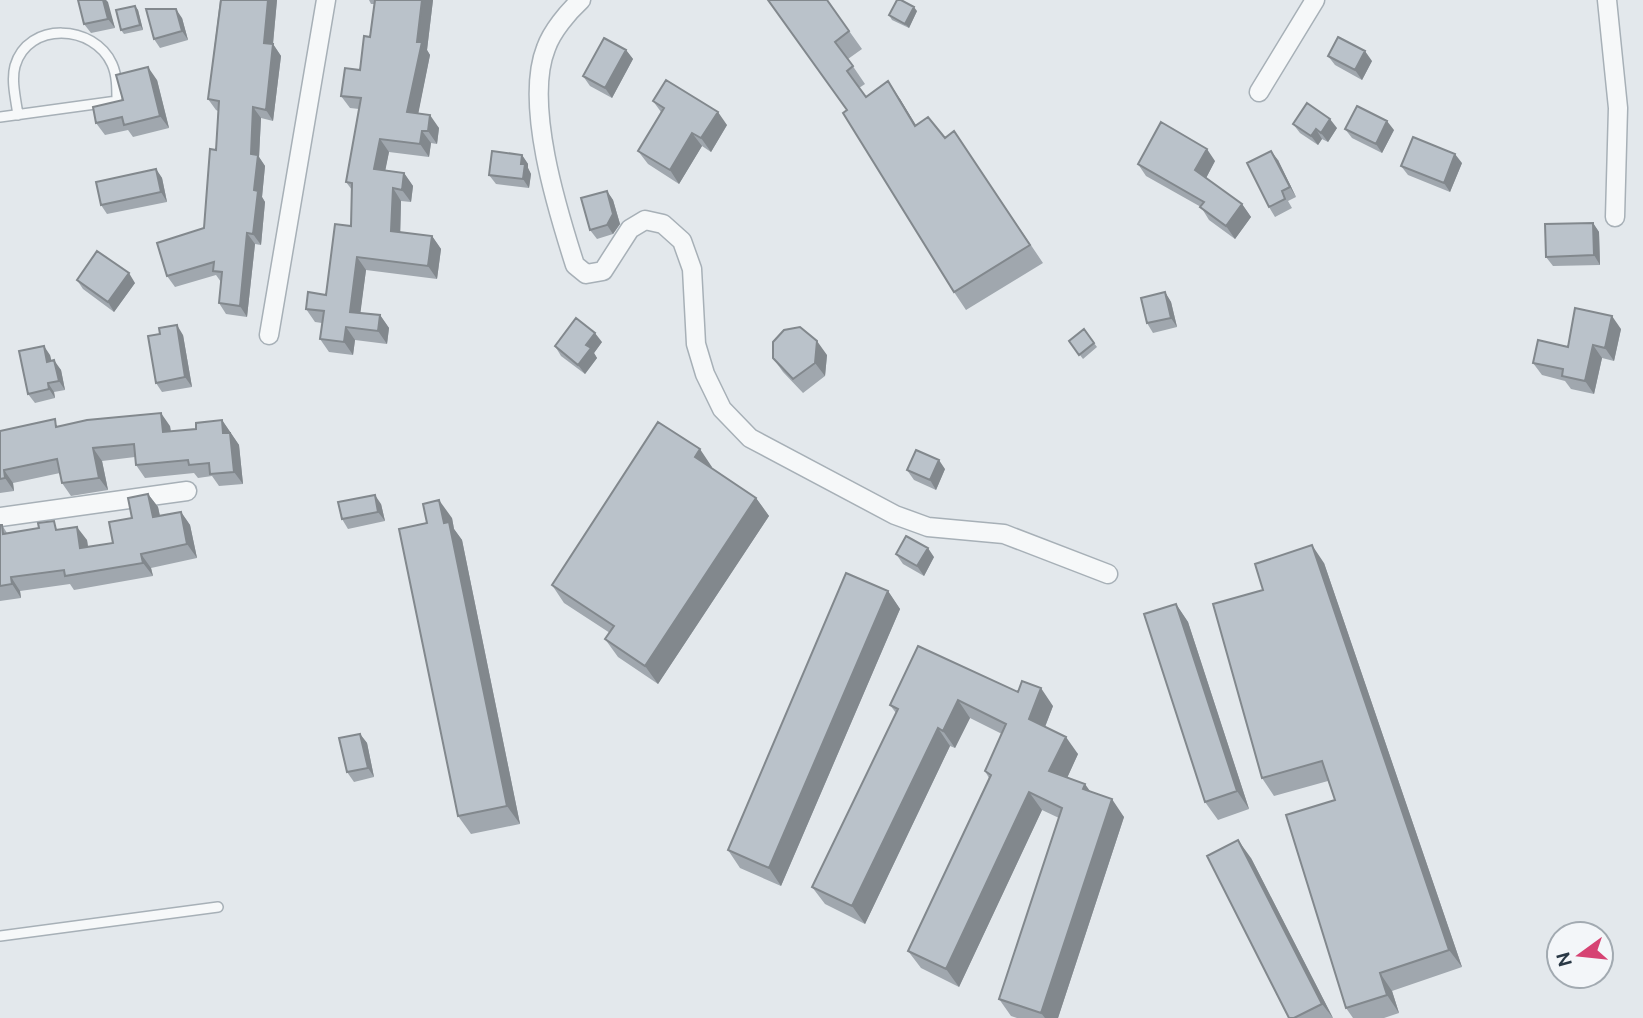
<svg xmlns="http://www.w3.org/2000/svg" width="1643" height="1018" font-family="Ubuntu,sans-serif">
	<rect width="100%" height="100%" fill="#e3e8ec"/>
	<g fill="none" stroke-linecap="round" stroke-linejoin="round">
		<g stroke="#a7b0b7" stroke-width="12">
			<path id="lane" d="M0,117L117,101C117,88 117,75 112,64C94,24 28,21 15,66C11,81 16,100 18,115
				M0,936L218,907"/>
		</g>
		<g stroke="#a7b0b7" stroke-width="21">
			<path id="street" d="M581,0C568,12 552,31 546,48C524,103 557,209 575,265L586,274L603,271L630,229L645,220L663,224L682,241L692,269L696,344L705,374L722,409L750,438L895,515L928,527L1004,534L1108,574
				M1607,0L1618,108L1615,217
				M1259,92L1315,0
				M269,335L326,0
				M0,517L187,491"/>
		</g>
		<use href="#lane" stroke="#f6f8f9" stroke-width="9"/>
		<use href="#street" stroke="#f6f8f9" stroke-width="18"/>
	</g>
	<path fill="#a0a7ae" d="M78,0H106L115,28L91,33L84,24Z
		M220,0H277L273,44L281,56L273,121L261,118L259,157L265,166L262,197L265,202L261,245L255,244L247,317L226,314L219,303L221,282L216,275L175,287L167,276L204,228L216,150L218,111L216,110L208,99Z
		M369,0H433L427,50L430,55L418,113L439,128L437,144L431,143L429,157L389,152L385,170L404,173L413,186L411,202L401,201L400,232L432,236L441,249L437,279L366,270L360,313L380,315L389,328L387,344L355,340L353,355L329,352L320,339L322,323L315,322L306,309L326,295L351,226L352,190L346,182L359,109L350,108L341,96L360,70L370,37L374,4H371Z
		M827,0L862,49L848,59L865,84L859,88L866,97L900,99L916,125L945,138L954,131L1043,263L966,310L954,292L847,110Z
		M135,6L138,10L143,30L124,34L121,30Z
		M917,11L909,28L892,20L889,15Z
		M182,18L188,40L160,48L154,39Z
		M626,50L633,59L612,98L590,86L583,76Z
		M1328,56L1372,61L1362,80L1335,65Z
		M157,80L169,128L133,137L128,130L105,135L96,123L123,100Z
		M653,101L727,125L711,152L702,146L679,184L648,164L638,151L661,112Z
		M1293,124L1337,128L1328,142L1322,139L1318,145L1300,133Z
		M1345,129L1394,130L1382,153L1352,138Z
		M522,155L528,164V168L531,174L529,188L496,184L489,175Z
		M1278,160L1296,197L1288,201L1292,208L1275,217L1269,207Z
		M1215,161L1206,178L1242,204L1251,217L1235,239L1209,220L1201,207L1146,176L1138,164Z
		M1462,163L1450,192L1408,175L1401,166Z
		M156,169L162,178L167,202L107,214L101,205Z
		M607,191L613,200L620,224L613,234L597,239L590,230Z
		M1593,223L1599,232L1600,265L1553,266L1546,257Z
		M77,280L135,283L114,312L83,289Z
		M1165,292L1171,302L1177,327L1153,333L1147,323Z
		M1084,329L1097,347L1083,359L1069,341Z
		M1621,329L1614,361L1602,358L1594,394L1571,389L1565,381L1542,375L1533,363L1568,347Z
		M183,335L192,387L162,392L156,383Z
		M602,342L594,353L597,358L585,374L561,356L555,346Z
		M50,355L51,361L61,370L65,390L54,392L55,398L35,403L28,394Z
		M827,355L825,376L803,393L783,372L773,358Z
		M222,420L239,445L243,484L219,486L212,476L198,478L194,473L145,478L136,465L135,457L102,461L108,490L71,496L62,483L60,473L13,483L14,491L0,493V431L60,426H170L171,431L196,429Z
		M712,467L711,468L756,498L769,516L658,684L618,657L605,639L610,633L564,603L552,585Z
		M945,469L936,490L914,480L907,470Z
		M148,494L158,507L160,516L181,512L190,525L197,558L151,568L153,576L74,590L70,584L20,591L21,598L0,601V525H2L7,533L60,529L87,540L88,547L113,543Z
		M381,504L385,521L348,529L342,519Z
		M452,518L454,529L462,540L520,824L471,834L458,816Z
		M896,554L934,557L924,576L903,564Z
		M1324,563L1462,967L1392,991L1399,1013L1384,1018H1353L1346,1008L1335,800L1328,781L1274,796L1262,778L1263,590Z
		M888,591L900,609L781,886L740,868L728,850Z
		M1176,604L1188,622L1249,809L1218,820L1205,802Z
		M1018,692L1053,706L1045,727L1078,754L1067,778L1090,792L1124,817L1058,1018H1017L1011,1016L999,999L1059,818L1042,810L959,987L921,968L908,951L989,778L985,771L1002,734L970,718L955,748L950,746L865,924L825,904L812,887L896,713L890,705Z
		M360,734L367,743L374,777L354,782L347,772Z
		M1251,858L1333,1018H1289Z"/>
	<path fill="#82888d" d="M103,0H106L108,2L115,28L108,19Z
		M268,0H277L272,54L264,43Z
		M422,0H433L427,50L430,55L416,125L407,112Z
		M135,6L138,10L143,30L140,25Z
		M914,7L917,11L909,28L905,24Z
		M176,9L182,18L188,40L182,31Z
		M273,44L281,56L273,121L266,110Z
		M626,50L633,59L612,98L605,88Z
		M1365,51L1372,61L1362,80L1355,70Z
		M148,67L157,80L169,128L160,116Z
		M888,81L900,99L927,144L915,126Z
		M253,107L261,118L259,157L265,166L262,197L265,202L261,245L253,234L251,154Z
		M718,112L727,125L711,152L701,138Z
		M430,115L439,128L437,144L428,131Z
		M1330,119L1337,128L1328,142L1321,133Z
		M1387,121L1394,130L1382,153L1376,144Z
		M1316,129L1322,139L1318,145L1311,136Z
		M422,131L431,143L429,157L420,144Z
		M692,133L702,146L679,184L670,170Z
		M380,139L389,152L383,182L374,169Z
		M1207,149L1215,161L1204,182L1195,170Z
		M1271,151L1278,160L1296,197L1290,187Z
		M1455,154L1462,163L1450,192L1444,183Z
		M522,155L528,164V168L531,174L529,188L523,179L521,164Z
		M156,169L162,178L167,202L161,192Z
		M404,173L413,186L411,202L402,190Z
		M393,188L401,201L400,244L391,231Z
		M607,191L613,200L620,224L613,234L607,225Z
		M1242,204L1251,217L1235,239L1226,226Z
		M1593,223L1599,232L1600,265L1594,255Z
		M247,233L255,244L247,317L240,306Z
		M432,236L441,249L437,279L428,266Z
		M357,257L366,270L359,324L350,312Z
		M129,273L135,283L114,312L108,302Z
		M1165,292L1171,302L1177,327L1171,318Z
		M380,315L389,328L387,344L378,331Z
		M1612,316L1621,329L1614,361L1605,348Z
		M177,325L183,335L192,387L185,377Z
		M346,327L355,340L353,355L344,342Z
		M595,333L602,342L594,353L597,358L585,374L578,365L586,345Z
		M817,341L827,355L825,376L815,363Z
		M1593,345L1602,358L1594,394L1585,381Z
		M44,346L50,355L54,371L47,362Z
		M54,360L61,370L65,390L59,381Z
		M48,383L54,392L55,398L49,389Z
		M161,413L170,426L172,445L163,432Z
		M222,420L239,445L243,484L234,472L223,433Z
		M93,448L102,461L108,490L99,478Z
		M700,449L712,467L707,475L695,457Z
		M939,460L945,469L936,490L930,480Z
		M4,470L13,483L14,491L5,478Z
		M148,494L158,507L163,531L153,517Z
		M375,495L381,504L385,521L378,512Z
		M756,498L769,516L658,684L645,666Z
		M439,500L452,518L454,529L462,540L520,824L507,806Z
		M181,512L190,525L197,558L187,544Z
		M77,527L87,540L90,561L80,548Z
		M1312,545L1324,563L1462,967L1449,950Z
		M928,548L934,557L924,576L917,566Z
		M141,554L151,568L153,576L143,563Z
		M11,577L20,591L21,598L12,584Z
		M888,591L900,609L781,886L769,868Z
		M1176,604L1188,622L1249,809L1237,791Z
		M1041,688L1053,706L1041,737L1029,719Z
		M958,700L970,718L955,748L943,731Z
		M938,728L950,746L865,924L852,906Z
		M360,734L367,743L374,777L368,768Z
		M1066,737L1078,754L1062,789L1049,771Z
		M1085,784L1097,801L1083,789Z
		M1029,792L1042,810L959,987L946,969Z
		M1112,799L1124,817L1058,1018H1045L1041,1013Z
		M1238,840L1251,858L1333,1018L1322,1004Z
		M1380,973L1392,991L1399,1013L1387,995Z"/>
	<path fill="#bac2ca" stroke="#82888d" stroke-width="2" d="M78,0H103L108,19L84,24Z
		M221,0H268L264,43L273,44L266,110L253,107L251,154L258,155L254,190L258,191L253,234L247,233L240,306L219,303L222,272L213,271L214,262L167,276L157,243L204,228L210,149L216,150L219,101L208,99Z
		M375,0H422L417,42H422L407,112L430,115L428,131H422L420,144L380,139L374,169L404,173L402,190L393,188L391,231L432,236L428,266L357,257L350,312L380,315L378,331L346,327L344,342L320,339L324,311L306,309L308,292L326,295L335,224L351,226L352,183L346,182L361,98L341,96L345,68L360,70L364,36L370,37Z
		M768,0H827L849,31L835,42L853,66L847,71L866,97L888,81L915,126L928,117L945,138L954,131L1030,245L954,292L843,113L847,110Z
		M897,0H901L914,7L905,24L889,15Z
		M135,6L140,25L121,30L116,10Z
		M146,9H176L182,31L154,39Z
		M1338,37L1365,51L1355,70L1328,56Z
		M604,38L626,50L605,88L583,76Z
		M148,67L160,116L124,125L122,117L96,123L93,107L123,100L116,75Z
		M666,80L718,112L701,138L692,133L670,170L638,151L664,108L653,101Z
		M1307,103L1330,119L1321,133L1316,129L1311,136L1293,124Z
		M1357,106L1387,121L1376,144L1345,129Z
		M1161,122L1207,149L1195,170L1242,204L1226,226L1200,207L1204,202L1138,164Z
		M1413,137L1455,154L1444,183L1401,166Z
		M492,151L522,155L521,164H525L523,179L489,175Z
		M1271,151L1290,187L1282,191L1285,199L1269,207L1247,163Z
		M156,169L161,192L101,205L96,182Z
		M607,191L613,214L607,225L590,230L581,198Z
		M1593,223L1594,255L1546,257L1545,224Z
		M97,251L129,273L108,302L77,280Z
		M1165,292L1171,318L1147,323L1141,298Z
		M1575,308L1612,316L1605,348L1593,345L1585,381L1562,376L1563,369L1533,363L1538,340L1568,347Z
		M576,318L595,333L586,345L591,348L578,365L555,346Z
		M177,325L185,377L156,383L148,336L160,334L159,328Z
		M800,327L817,341L815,363L793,379L773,358V342L784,330Z
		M1084,329L1094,343L1079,355L1069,341Z
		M44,346L47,362L54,360L59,381L48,383L49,389L28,394L19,351Z
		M161,413L163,432L196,429V423L222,420L223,433H230L234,472L210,474L209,463L189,465L188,460L136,465L134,444L93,448L99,478L62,483L57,459L4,470L5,478L0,479V431L55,419L56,427L87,420Z
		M658,422L700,449L695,457L756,498L645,666L605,639L614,626L552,585Z
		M916,450L939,460L930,480L907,470Z
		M148,494L153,517L181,512L187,544L141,554L143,563L65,576L64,570L11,577L12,584L0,586V525H2L3,534L39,528L38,523L54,521L56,530L77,527L80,548L113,543L109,522L132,518L128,498Z
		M375,495L378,512L342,519L338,502Z
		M439,500L444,523L449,522L507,806L458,816L399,529L427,523L423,504Z
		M906,536L928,548L917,566L896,554Z
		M1312,545L1449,950L1380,973L1387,995L1346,1008L1286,815L1335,800L1322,761L1262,778L1213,604L1263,590L1255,564Z
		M846,573L888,591L769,868L728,850Z
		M1176,604L1237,791L1205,802L1144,614Z
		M918,646L1018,692L1022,681L1041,688L1029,719L1066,737L1049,771L1085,784L1083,789L1112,799L1041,1013L999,999L1062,808L1029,792L946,969L908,951L991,775L985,771L1006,724L958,700L943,731L938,728L852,906L812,887L898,709L890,705Z
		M360,734L368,768L347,772L339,738Z
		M1238,840L1322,1004L1294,1018H1289L1207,856Z"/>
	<g transform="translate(1580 955) rotate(255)"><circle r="33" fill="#f3f6f9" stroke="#a2aab1" stroke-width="2"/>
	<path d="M0-5L12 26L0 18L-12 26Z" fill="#d64373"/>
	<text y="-10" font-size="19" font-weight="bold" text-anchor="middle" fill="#293845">N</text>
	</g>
</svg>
